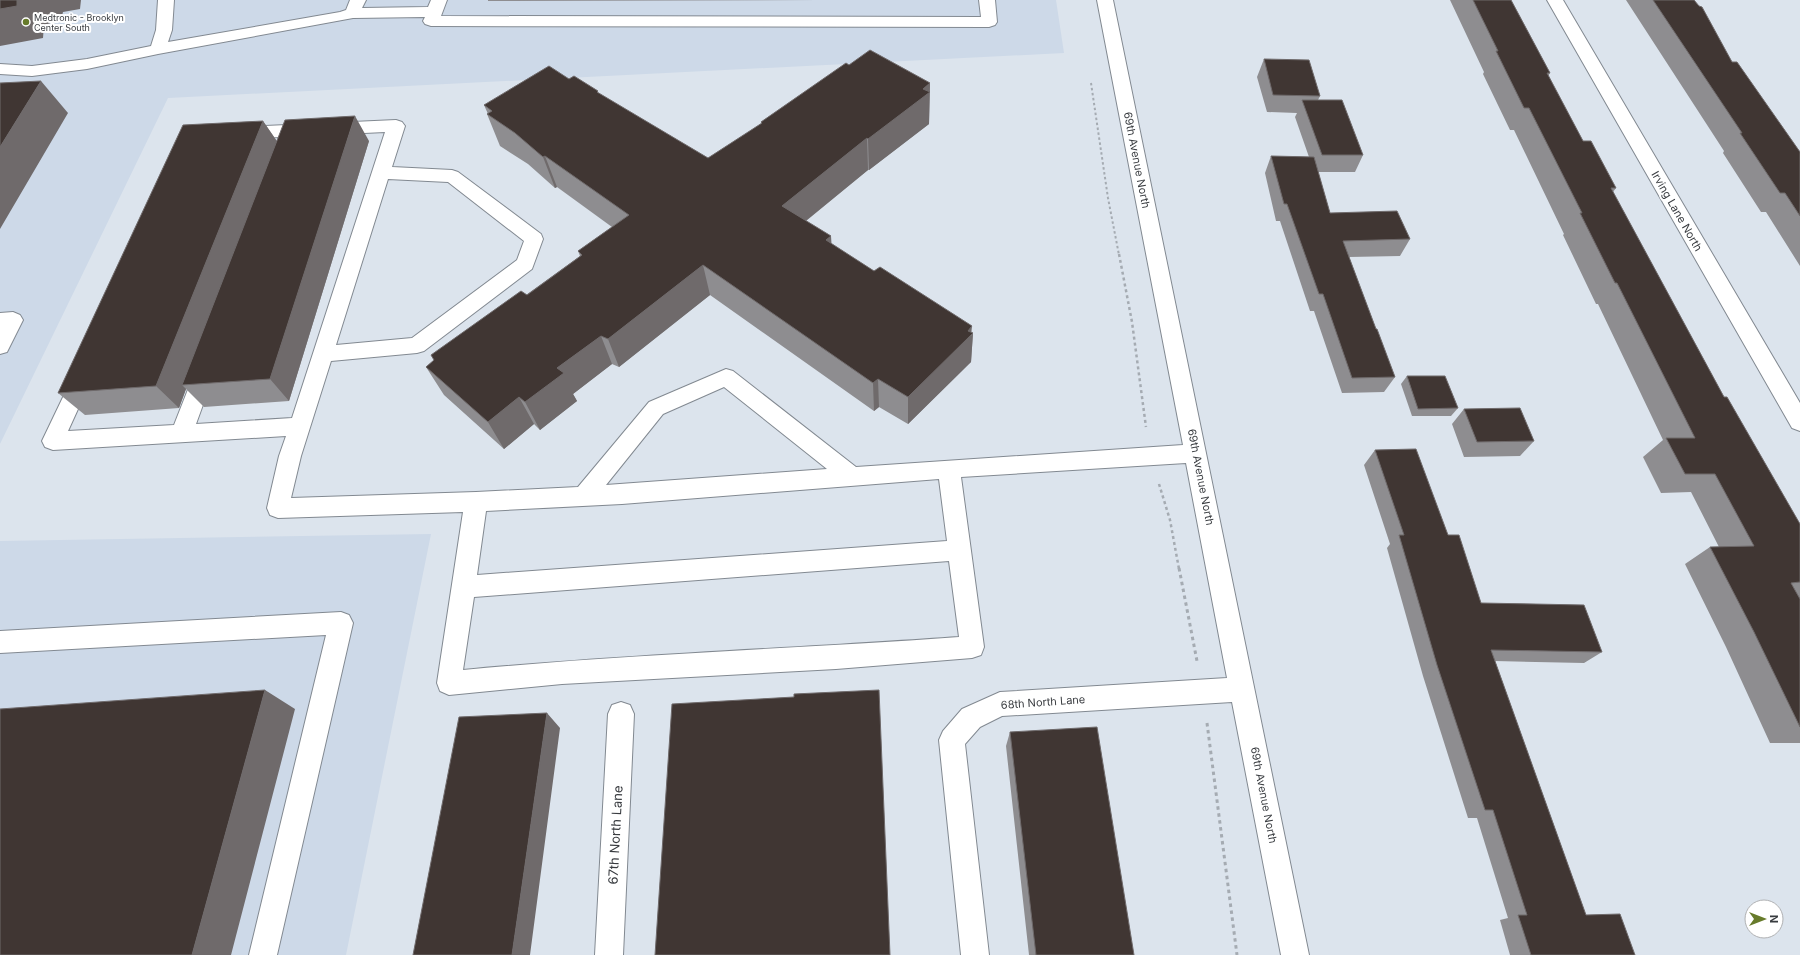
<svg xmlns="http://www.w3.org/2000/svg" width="1800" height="955" font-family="Inter,sans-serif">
	<rect width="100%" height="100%" fill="#dce4ed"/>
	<path fill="#cdd9e8" d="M0,0H1056L1064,53L168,98L0,444Z
		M431,534L346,955H0V541Z"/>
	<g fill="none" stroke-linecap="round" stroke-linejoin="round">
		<g stroke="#828991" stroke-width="2">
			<path id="minor" d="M158,0H174L172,30L168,42L340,12L346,10L350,0H366L362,8L428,7L431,0H447L441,16L981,17L979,0H995L997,22L995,25L989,27L431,26L425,24L423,21L425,17L353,18L158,54L87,69L32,76L0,74V64L32,66L87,59L151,46L156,30Z
				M1097,0H1113L1309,955H1281L1232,702L1002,716L980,727L965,744L989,955H961L939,740L943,731L962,709L1000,692L1227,678L1186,463L961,477L984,647L981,655L972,658L836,669L562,684L449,695L440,691L437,683L463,512L278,518L270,515L267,508L279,456L286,436L53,450L45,447L42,441L76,370L83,368L90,370L93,376L68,431L174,425L196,369L199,363L206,361L213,363L216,369L196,424L292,418L385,132L241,139L235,137L232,133L235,129L241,127L396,120L402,122L405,126L392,167L452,170L458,172L541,234L543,239L532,269L424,351L417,353L331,361L301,456L291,498L476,492L578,487L649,402L726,369L733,371L856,467L1183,445ZM388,179L448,182L524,241L517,260L412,338L336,345ZM724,387L827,469L606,485L663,414ZM939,479L947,541L477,575L486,511L622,504ZM949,561L959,637C794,649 628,654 463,670L474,597Z
				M1547,0H1563L1800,403V431L1792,428Z
				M13,312L20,315L23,320L7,352L0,354V313Z
				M341,612L349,615L353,623L277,955H249L326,635L0,653V631Z
				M621,702L630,705L634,714L623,955H595L608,714L612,705Z"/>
		</g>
		<path stroke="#a5abb2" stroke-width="2" stroke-dasharray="2.5 2.5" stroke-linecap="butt" d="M1091,83L1108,198L1119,255"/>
		<path stroke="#a5abb2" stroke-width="2.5" stroke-dasharray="3 3" stroke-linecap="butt" d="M1119,254L1132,322L1146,427
			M1159,484L1170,520L1179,569"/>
		<path stroke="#a5abb2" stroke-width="3" stroke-dasharray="3.5 3.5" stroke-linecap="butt" d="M1179,568L1197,661
			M1207,723L1237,955"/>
		<use href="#minor" fill="#fff" fill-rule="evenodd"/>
	</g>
	<path fill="#8e8d90" d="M488,0H818L488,1Z
		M1450,0H1511L1550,73L1548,76L1583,141L1616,188L1613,192L1724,397L1800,524V743H1770L1726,647L1685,564L1710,547H1719L1691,492L1661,493L1643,457L1663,440L1598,304H1596L1563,235L1564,234L1514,130H1510L1483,74L1484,72Z
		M1626,0H1694L1732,62L1800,152V266L1766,212H1761L1723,153L1724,151Z
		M1264,59L1320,96L1318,100L1363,155L1355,172H1318L1330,213L1410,239L1400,256L1349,257L1376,329L1395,377L1384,392L1342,393L1314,311H1310L1280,221H1276L1265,173L1271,156L1309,157L1295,117L1297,113L1267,112L1257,77Z
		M849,65L930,83L929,124L869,170H868L806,221L831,236V244L973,333L971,362L908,424L879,407L874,411L710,295L619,367L612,364L573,394L577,401L540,430L534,424L504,449L444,395L426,367L580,256L578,251L612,227L557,187L555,188L528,164L500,146L487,114H488L484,105L569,79L599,94L708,158L761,124V122Z
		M263,121L277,141H369L289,401L204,407L186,389L179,408L85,415L58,393Z
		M1407,376L1458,408L1451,416H1412L1401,384Z
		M1464,409L1534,441L1520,456L1464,457L1452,424Z
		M1375,450L1448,535L1481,603L1602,652L1584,663L1495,661L1586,915L1635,955H1510L1500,920L1508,918L1477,818H1468L1423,676L1387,548L1390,544L1364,465Z
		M1010,732L1134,955H1029L1006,746Z"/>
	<path fill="#6f6a6b" d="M17,0H81L80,9L63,12L61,20L44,25L43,38L0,46V9Z
		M41,81L68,113L0,229V147Z
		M930,83L929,124L869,170L868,139Z
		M355,116L369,141L289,401L270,379Z
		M263,121L280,146L182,385L186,389L179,408L156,386Z
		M867,138L868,170L786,237L782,206Z
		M545,156L557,187L555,188L543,157Z
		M831,236L833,266L826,240Z
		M703,265L710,295L619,367L608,339Z
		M972,326L971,336L973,333L971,362L908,424V397Z
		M601,336L612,364L573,394L577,401L540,430L525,402L557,368Z
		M878,379L879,407L874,411L873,383Z
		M519,397L534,424L504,449L488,422Z
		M265,690L295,709L231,955H192Z
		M547,713L560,728L530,955H512Z"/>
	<path fill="#403633" stroke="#6f6a6b" d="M0,0H17V6L0,9Z
		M1473,0H1511L1550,73H1547L1583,141H1591L1616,188H1611L1724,397H1727L1800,524V582L1791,583L1800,599V727L1754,632L1710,547L1754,546L1715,474H1685L1666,438H1695L1617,283H1615L1580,213H1582L1529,108H1524L1496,51H1498Z
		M1653,0H1694L1699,6L1702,7L1732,62H1737L1800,152V216L1785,193H1780L1740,133H1742Z
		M870,50L930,83L923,89L930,92L868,139L867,138L782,206L831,236L826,240L874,271L880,267L972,326L968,331L973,333L908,397L878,379L873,383L703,265L608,339L601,336L557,368L564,373L525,402L519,397L488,422L426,367L434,360L431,355L521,291L527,295L582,255L578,251L629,215L545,156L543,157L515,133L487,114L492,111L484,105L549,66L569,79L574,76L598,91L597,92L708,158L762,123L761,122L846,63L849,65Z
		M1264,59L1309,60L1320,96L1273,95Z
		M41,81L0,147V83Z
		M1302,100H1342L1363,155H1322Z
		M355,116L270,379L182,385L285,120Z
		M263,121L156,386L58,393L183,125Z
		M1271,156L1314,157L1330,213L1397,211L1410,239L1343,241L1376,329H1377L1395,377L1352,378L1323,294H1319L1287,204H1284Z
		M1407,376H1445L1458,408L1418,409Z
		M1520,408L1534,441L1477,442L1464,409Z
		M1416,449L1448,535H1459L1481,603L1584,605L1602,652L1491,650L1586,915L1620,914L1635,955H1531L1518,915H1527L1493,810H1485L1437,665L1399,535H1404L1375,450Z
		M265,690L192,955H0V709Z
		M879,690L890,955H655L672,704L794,697V694Z
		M547,713L512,955H413L459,717Z
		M1097,727L1134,955H1036L1010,732Z"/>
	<circle fill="#677b2b" stroke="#fff" stroke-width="1.5" cx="26" cy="22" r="4"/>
	<g text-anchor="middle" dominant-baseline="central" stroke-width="4" stroke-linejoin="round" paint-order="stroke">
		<g font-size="9" fill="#393c40" stroke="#fff" text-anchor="start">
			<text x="34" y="17">Medtronic - Brooklyn<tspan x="34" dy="10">Center South</tspan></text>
		</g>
		<g font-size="11" fill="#393c40" stroke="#fff">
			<text transform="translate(1137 160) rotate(79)">69th Avenue North</text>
			<text transform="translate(1677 211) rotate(60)">Irving Lane North</text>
			<text transform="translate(1201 477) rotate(79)">69th Avenue North</text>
			<text transform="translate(1043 702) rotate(-4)">68th North Lane</text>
			<text transform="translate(1264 795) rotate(79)">69th Avenue North</text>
		</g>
		<g font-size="13" fill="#393c40" stroke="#fff">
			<text transform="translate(615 835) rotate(-87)">67th North Lane</text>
		</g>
	</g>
	<g transform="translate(1764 919) rotate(90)"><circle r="19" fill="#ffffff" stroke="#b0b1b3"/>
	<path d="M0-3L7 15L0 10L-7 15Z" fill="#677b2b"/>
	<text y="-6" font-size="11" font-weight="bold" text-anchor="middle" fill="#393c40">N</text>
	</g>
</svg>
